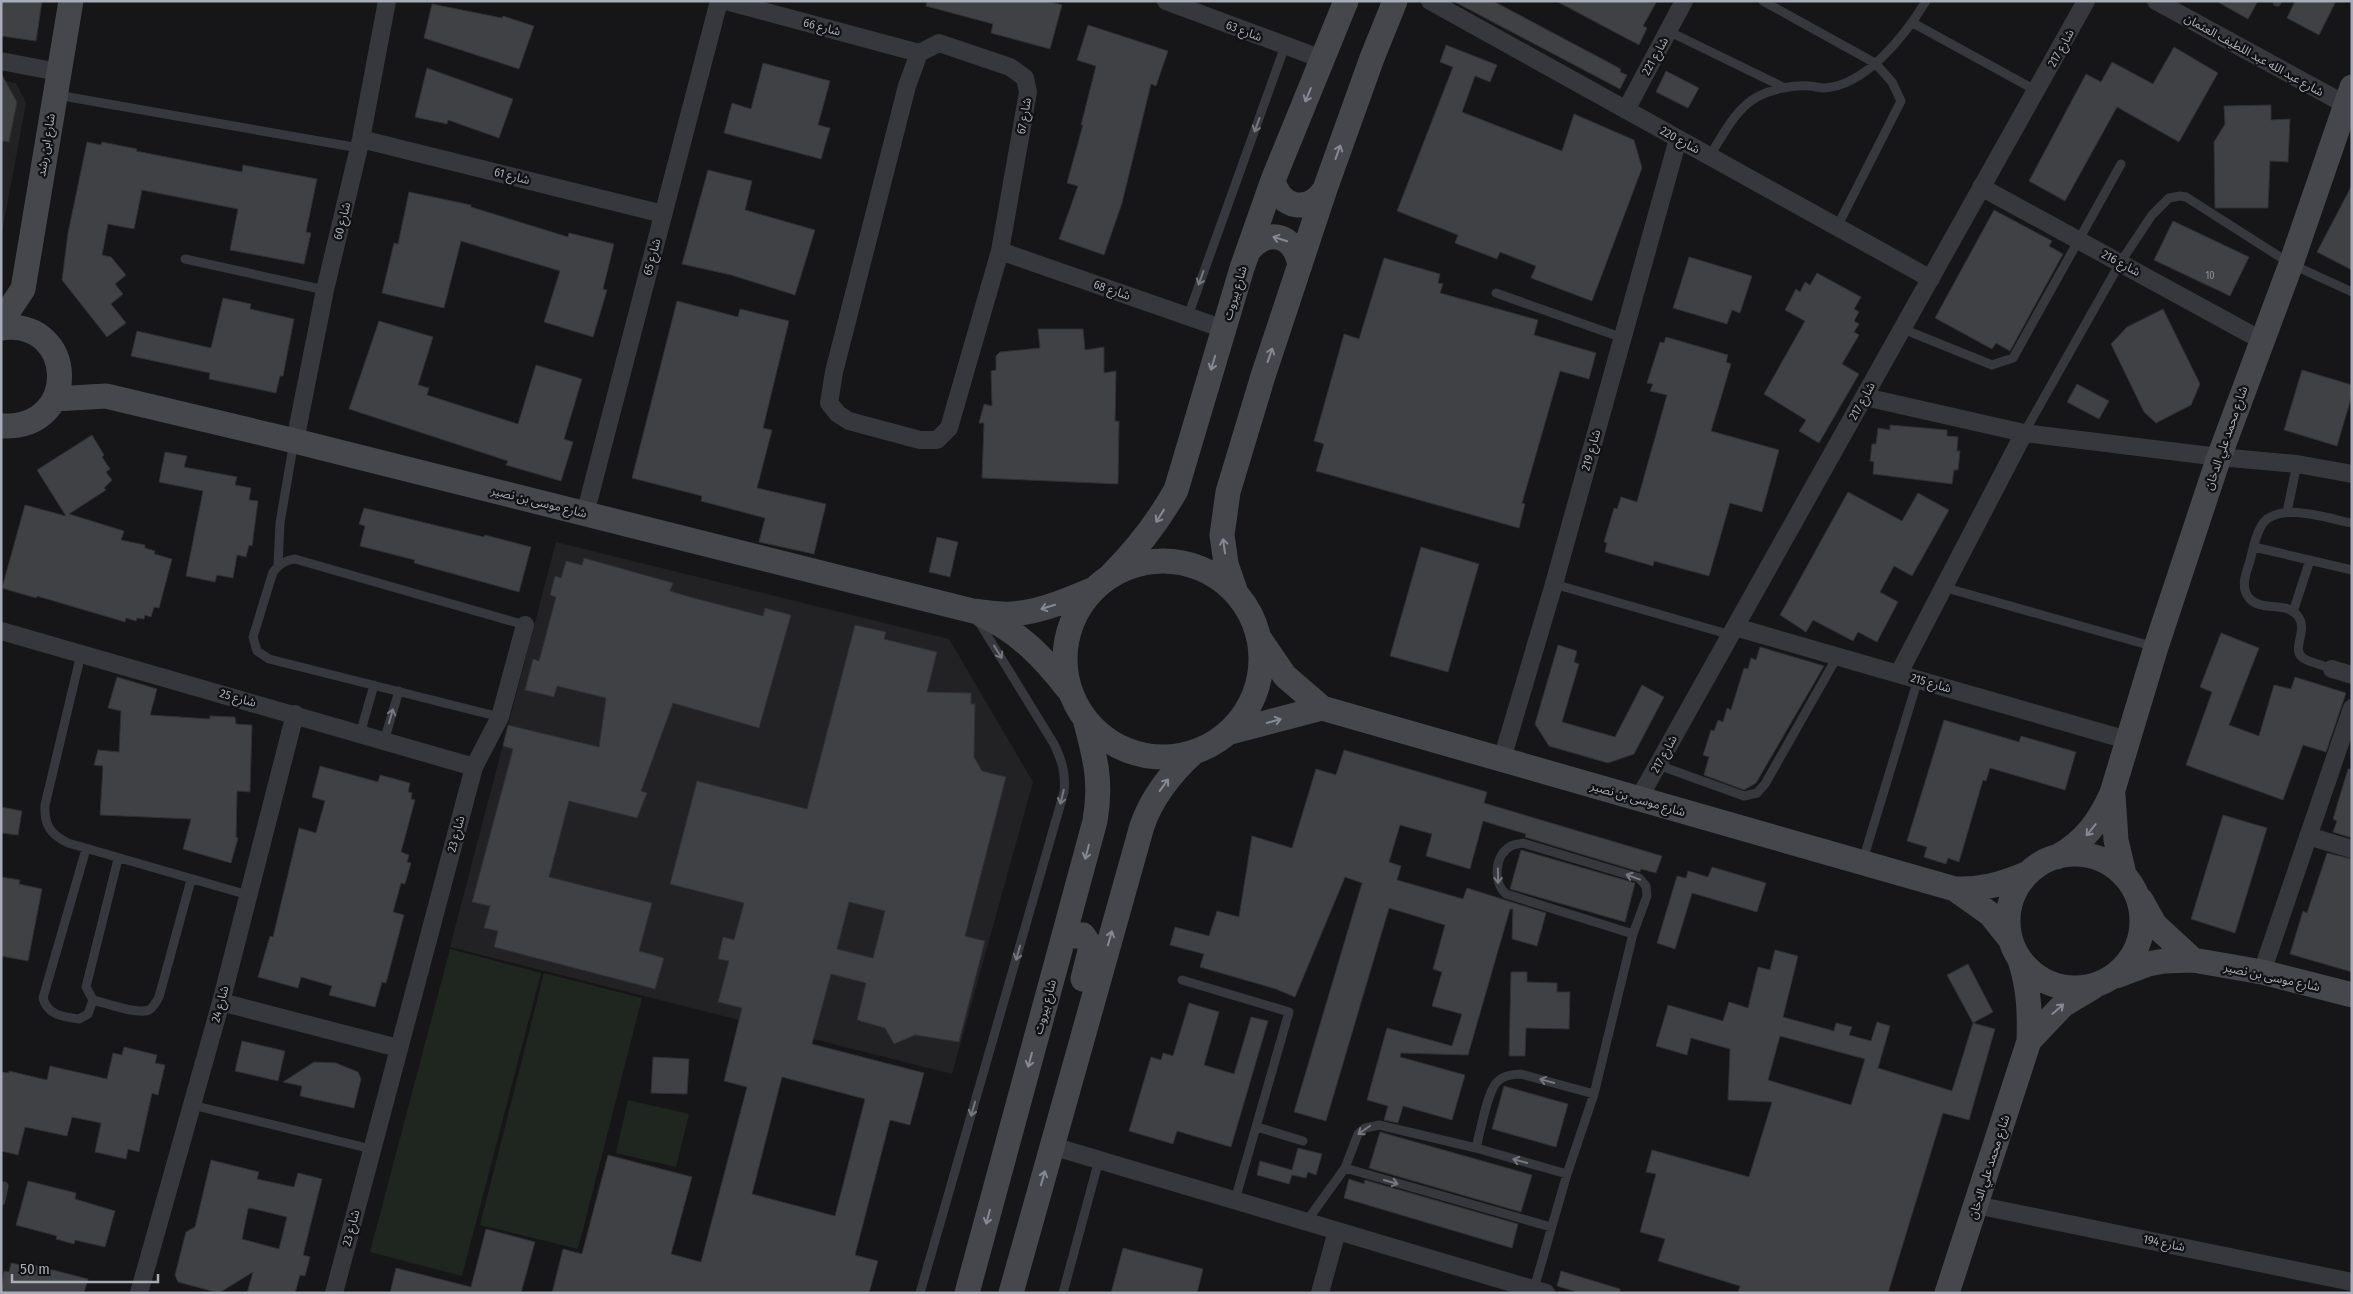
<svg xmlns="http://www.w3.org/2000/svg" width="2353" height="1294" font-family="'Fira Sans Condensed','Noto Sans Arabic',sans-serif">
	<rect width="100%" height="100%" fill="#161618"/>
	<path fill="#222225" d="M1,80L16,83L26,103L1,238Z
		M556,542L949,639L1033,782L952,1074L450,947Z"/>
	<path fill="#1e261f" d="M450,949L541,973L462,1276L370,1252Z
		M544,973L642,998L578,1249L480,1225Z
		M628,1100L689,1114L676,1167L616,1153Z"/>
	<path fill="#404145" stroke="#303034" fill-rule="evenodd" d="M1,1H42L36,41L1,36Z
		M927,1H1048L1062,5L1050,49L991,33L993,24L926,6Z
		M1453,1H1493L1621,69L1620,72L1627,75L1620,89Z
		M1556,1H1657L1643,26L1647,28L1639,45Z
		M2216,1H2258L2248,19Z
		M2295,1H2336L2319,35L2287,18Z
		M432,4L502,18L503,16L534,26L519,69L424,38Z
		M1088,25L1168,51L1156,86L1151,84L1122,203L1104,255L1059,239L1078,186L1067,183L1083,125H1081L1096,66L1077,60Z
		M1446,45L1497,65L1490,82L1475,76L1462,112L1562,151L1574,114L1634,140L1642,168L1592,301L1531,278L1536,266L1500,252L1497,259L1455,243L1458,235L1397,211L1453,67L1440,62Z
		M2174,47L2218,73L2179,142L2117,107L2065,201L2029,181L2086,74L2101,82L2112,62L2153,84Z
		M763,63L830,81L818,125L830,128L821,159L724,133L732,103L751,109Z
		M427,68L513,99L499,138L448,120L447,124L415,117Z
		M1666,71L1699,88L1688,108L1656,92Z
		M1,73L17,102L9,142L1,141Z
		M2271,105V120L2290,119L2288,162L2270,161L2268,208H2215L2214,142L2225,124L2224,106Z
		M87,142L101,145L102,142L137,149L136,151L242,172L243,165L317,179L306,232L311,233L304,264L230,250L238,209L142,190L134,229L108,224L102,255L111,257L126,275L115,284L123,294L111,304L126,323L107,337L62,280L68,233Z
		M708,170L752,181L745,210L815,230L795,295L731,275L682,264Z
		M2352,185V270L2317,252Z
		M409,192L471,205V207L568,237L569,233L614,244L603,289L607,290L593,337L544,322L560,271L461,241L444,308L382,293L394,243L398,244Z
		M1994,210L2052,241L2049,246L2063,254L2010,351L1996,343L1992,349L1935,318Z
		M2173,221L2249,257L2230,296L2154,260Z
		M1689,257L1752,276L1740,313L1732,310L1727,324L1673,308Z
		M1384,258L1440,274L1438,283L1443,284L1440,293L1538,320L1534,335L1596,353L1589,379L1560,371L1522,503L1525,504L1519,528L1316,471L1324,444L1314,441L1344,334L1359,339Z
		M1817,273L1861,297L1854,309L1859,312L1854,321L1859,324L1854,332L1859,335L1842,364L1859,374L1819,443L1799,431L1806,420L1764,394L1805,321L1785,310L1796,289L1800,292L1805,282L1810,285Z
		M223,298L251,304L250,309L294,319L283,376H280L276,393L209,379L210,373L131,356L137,331L211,348Z
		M677,301L738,317L740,309L789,321L763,428L772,430L757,488L826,504L814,554L759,542L765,518L701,501L702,496L632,478Z
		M2163,309L2200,384L2191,405L2156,423L2144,412L2111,344L2127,327Z
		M379,321L433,337L418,385L429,388L427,395L518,424L536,365L582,379L564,439L573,442L561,481L506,465L508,461L349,409Z
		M1038,329H1083L1085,350L1104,347V373L1116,371L1115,421H1119L1118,484L982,478L984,423H979L984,404L992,406L991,371L996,370V356L1000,352L1040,348Z
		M1666,337L1728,355L1726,362L1731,364L1711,431L1779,450L1762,512L1730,503L1709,576L1654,561L1653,566L1605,552L1607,543L1604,542L1614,508L1617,509L1621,497L1637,502L1667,395L1650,391L1653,384L1647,383L1660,342L1664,343Z
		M2302,370L2352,385V395L2337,446L2284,430Z
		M2077,384L2109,401L2099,419L2067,402Z
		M1890,425L1947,430V436L1958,437L1957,451H1960L1958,470H1954L1952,484L1873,474L1874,462L1870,461L1872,444H1876L1878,428L1890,430Z
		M92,435L104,455L102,457L110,469L106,472L112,480L104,488L106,490L69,514L124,531L121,540L145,545V548L155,551L154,554L172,559L159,608L154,607L151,617L145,615L144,619L137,618L136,621L126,618L125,622L37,596L36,598L2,588L25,505L66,516L37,470Z
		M165,452L187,456L184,467L237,477L235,485L251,488L249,500L258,501L252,546L249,545L246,557L237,555L233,578L217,575L215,582L186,576L203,491L159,482Z
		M1848,492L1902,521L1918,493L1949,510L1912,576L1894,566L1880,592L1898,602L1877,642L1858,632L1853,641L1813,620L1806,632L1780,615Z
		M364,508L484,537L485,535L531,547L519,592L414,563L415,560L360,546L365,526L359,524Z
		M937,537L958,542L950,577L929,572Z
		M1421,547L1479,564L1448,672L1390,656Z
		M584,558L673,583L670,591L690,597L763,616L765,608L791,615L759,728L673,703L641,791L647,793L637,818L569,801L549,877L652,903L639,951L664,958L655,989L494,947L498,931L484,928L490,906L472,902L513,749L503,746L508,725L599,747L606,698L557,686L554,697L525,690L533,659L539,661L556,597L550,595L555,576L561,578L566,561L582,565Z
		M855,625L886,632L884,639L937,652L927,692L971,693V704H975L974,757L982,771L1006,777L965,936L985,941L959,1042L915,1035L894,1044L885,1028L857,1020L866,983L831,974L812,1044L924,1073L910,1125L890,1120L855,1255L878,1261L869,1293H552L563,1249L582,1254L608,1155L692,1177L671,1254L701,1262L747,1087L724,1081L742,1008L718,1002L729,961L718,959L723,937L734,940L744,903L670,884L697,781L807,809ZM849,902L885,911L873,958L837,949ZM782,1077L865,1099L835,1216L752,1194Z
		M2221,633L2259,648L2229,725L2259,736L2274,685L2291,689L2295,677L2346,693L2326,752L2303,745L2283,800L2186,765L2212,692L2200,687Z
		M1558,645L1577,651L1574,662L1579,664L1562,722L1615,737L1642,685L1664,697L1634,754L1608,763L1549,746L1535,724Z
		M1760,647L1824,666L1756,783L1744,790L1704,775L1709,757L1703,755L1711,730L1714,731L1718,720L1723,722L1727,708L1731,710L1744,668L1748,669L1751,658L1756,660Z
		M117,677L157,689L150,715L210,719V716L235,717L236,724L252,725L250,792L237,791L236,837L238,838L231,863L183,849L191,819L100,815L103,766L94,765L98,750L119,752L121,711L108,708Z
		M1944,720L2019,742L2021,736L2076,752L2065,790L1990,768L1986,781L1983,780L1959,862L1948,858L1946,864L1924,857L1927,847L1907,841Z
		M1344,750L1487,792L1484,803L1662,856L1656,873L1641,869L1640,872L1525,837L1526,834L1483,821L1470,869L1426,856L1432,834L1400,825L1389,862L1401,866L1397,880L1463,899L1467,888L1546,913L1537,946L1512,939L1513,909H1510L1468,1055L1401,1053L1400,1057L1465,1075L1452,1120L1403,1106L1398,1123L1384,1120L1388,1106L1367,1100L1387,1028L1452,1046L1462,1014L1432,1006L1442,972L1433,969L1445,925L1389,908L1326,1121L1294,1112L1362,883L1345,877L1295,997L1276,989L1200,967L1204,954L1170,945L1175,927L1209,936L1217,911L1239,917L1252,836L1292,848L1316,769L1336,775Z
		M320,766L378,782L380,775L410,783L408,792L412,793L411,799L415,800L401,852L409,855L407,862L411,863L405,884L401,883L393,912L404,915L386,983L382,982L375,1007L329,995L332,986L301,977L298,988L258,977L270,936L273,937L299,828L316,833L325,801L312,797Z
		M2348,769H2352V838L2333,832L2337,821L2333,819Z
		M1,807L22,811L18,835L1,833Z
		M2223,815L2267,828L2235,933L2191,919Z
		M1521,850L1635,883L1625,922L1510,889Z
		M2327,853L2352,859V972L2290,954L2303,911L2307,913Z
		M1712,867L1766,883L1757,912L1692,893L1675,949L1657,943L1677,876L1686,878L1688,871L1708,877Z
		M1,877L20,880L19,884L42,889L28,961L1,956Z
		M1775,950L1798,956L1783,1017L1834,1031L1836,1023L1852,1027L1849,1035L1871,1041L1877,1022L1890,1026L1878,1068L1952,1091L1973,1023L1995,1029L1969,1120L1943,1113L1888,1293H1738L1740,1286L1658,1261L1665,1239L1640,1232L1656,1174L1646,1172L1652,1150L1749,1177L1772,1102L1728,1100L1730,1049L1691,1038L1687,1055L1656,1046L1668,1005L1723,1021L1729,1002L1748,1008L1758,967L1770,970ZM1780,1036L1865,1059L1851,1105L1768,1080Z
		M1968,964L1993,1012L1973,1023L1947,975Z
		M1511,972H1527V982L1557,983V992H1570L1569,1029L1526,1028L1525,1056H1509Z
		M1189,1003L1219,1012L1204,1065L1234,1074L1251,1017L1268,1021L1231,1147L1177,1131L1173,1144L1129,1131L1151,1057L1161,1060L1163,1053L1173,1056Z
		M242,1041L285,1051L278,1081L235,1071Z
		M124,1047L157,1055L155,1063L165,1065L158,1095L152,1093L139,1152L128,1149L126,1159L95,1152L101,1123L72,1117L67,1136L25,1127L18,1155L1,1151V1072L9,1073V1071L47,1080L50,1066L107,1079L113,1053L122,1055Z
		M653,1057L689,1059L687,1094L651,1093Z
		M314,1062L336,1063L358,1072L361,1079L354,1108L300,1096L302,1086L283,1082Z
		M1504,1086L1568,1104L1556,1147L1492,1129Z
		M1380,1132L1532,1175L1521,1212L1369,1168Z
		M1298,1148L1322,1154L1316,1175L1308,1172L1306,1178L1292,1175L1289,1184L1257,1175L1260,1161L1292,1170Z
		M211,1160L259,1172L257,1179L294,1187L298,1173L322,1179L303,1255L310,1257L305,1276L300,1275L295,1293H247L253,1272L219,1293L178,1282L175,1275L186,1232L195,1227ZM250,1208L287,1217L279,1249L242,1239L248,1209Z
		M1349,1179L1364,1184L1365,1180L1518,1224L1512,1248L1344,1198Z
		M28,1181L76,1193L75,1199L115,1211L105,1247L75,1240L74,1244L56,1239L57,1236L16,1225Z
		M486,1229L535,1242L521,1293H390L396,1268L471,1287Z
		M1123,1248L1203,1269L1197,1293H1111Z
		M22,1262L88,1279L84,1293H1L4,1271L9,1272L11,1263L21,1265Z
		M1561,1271L1620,1289V1293H1580L1557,1286Z"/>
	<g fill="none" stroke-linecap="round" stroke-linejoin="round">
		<path stroke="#37383d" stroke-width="9" d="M1763,1L1875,63L1892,82L1901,101L1837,227
			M2277,2V1
			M1913,23L2037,91
			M1668,31L1785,88
			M57,95L359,148
			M1709,157C1722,137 1735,109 1757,97C1772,89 1792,85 1809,86C1814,86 1819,88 1824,88C1866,86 1906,34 1926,1
			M185,259L325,290
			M1496,293L1623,338
			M1188,316L1285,46
			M1903,329L1992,365L2013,358L2121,164
			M2024,433L2120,263L2152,215L2169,198L2180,196L2186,197L2291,264L2352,292
			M2287,512L2297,464
			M2254,547L2352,570
			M278,565L280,523L294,441
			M1554,584L1731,635
			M1943,587L2155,647
			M2293,612L2310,560
			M81,654L45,805C44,825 50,834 68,843L248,895
			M2332,669C2323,665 2311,663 2303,658C2290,649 2310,629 2297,615C2285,601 2261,612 2249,598C2240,587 2246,573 2250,561C2253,549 2256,532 2264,522C2282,502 2329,519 2352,523
			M500,717L269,659L257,651L253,637L273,572C279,564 285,560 295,559L525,625
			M360,734L374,685
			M384,741L399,691
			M1658,765L1744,796L1757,793L1765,784L1837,657
			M86,849L43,998C47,1015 64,1017 79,1019L88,1014L93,1000
			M118,859L86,987L93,1000C106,1003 137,1015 149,1010C154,1007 156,1002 159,997L191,880
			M1863,860L1918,679
			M1182,980L1289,1012L1235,1200
			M192,1105L371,1149
			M1257,1127L1303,1141
			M1476,1148C1480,1133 1487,1094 1496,1083C1502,1076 1511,1074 1521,1074L1594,1094
			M1345,1168L1551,1227
			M1,1201L4,1186
			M1306,1222L1345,1168L1358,1134L1365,1128L1379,1125L1476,1148L1567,1174
			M1533,1292L1567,1174L1594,1094L1633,934L1647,896L1646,886L1639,878L1523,843C1520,844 1514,844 1511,846C1494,855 1493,883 1506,894L1633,934
			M920,1293L1064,792C1066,773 1062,761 1054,744L979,622
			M1063,1293L1099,1160"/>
		<path stroke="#37383d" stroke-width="18" d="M726,1L919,53
			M1166,1L1322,59
			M1430,1L1931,279
			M2156,1L2352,108
			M939,43L1010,67L1025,78L1028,92L1000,251L949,428L937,440H920L849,421L838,414L829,403L834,372L907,86L919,53Z
			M1,61L58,72
			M1626,110L1684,1
			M361,139L663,214
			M1981,187L2261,340
			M1000,251L1224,329
			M1865,397L2024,433L2219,457L2297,464L2352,474
			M295,441L325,290L361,139L387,1
			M585,514L719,1
			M1735,627L2127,740
			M1,631L474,767
			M2332,669L2352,675
			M1899,673L2024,433
			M1502,759L1554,584L1678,139
			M1638,800L2086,1
			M2308,836L2352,849
			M2262,972L2352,708
			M221,1002L398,1048
			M1052,1146L1546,1293
			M1976,1205L2352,1282
			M139,1293L221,1002L295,714
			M334,1293L474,767L500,717L525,625
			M1320,1293L1337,1231"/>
		<path stroke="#45474d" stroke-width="25" d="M1273,180C1280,209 1309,214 1325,189
			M1250,249C1271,227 1294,236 1300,265
			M1,322L23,289L71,1
			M1,328C76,318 82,430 1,426
			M55,399L106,396L295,441L973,611C985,612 999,615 1012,614C1041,612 1067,600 1094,589
			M1065 659a98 98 0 1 1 196 0a98 98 0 1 1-196 0Z
			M1111,575C1137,549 1158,522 1176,490L1242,268L1273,180L1346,1
			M1236,593L1226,564L1222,535L1228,492L1263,376L1325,189L1372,58L1395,1
			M982,615C1019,632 1043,657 1068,689
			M1259,638L1285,676L1322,708L1955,889C1981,890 2002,884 2026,874
			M1227,733L1322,708
			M2113,795L2116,840L2124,874
			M2008 921a67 67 0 1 1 134 0a67 67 0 1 1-134 0Z
			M2057,857C2085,841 2099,822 2112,793L2156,647L2219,457L2291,264L2352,87
			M1955,889L1990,914L2010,939
			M2141,900L2155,925L2193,960
			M1064,937L1083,935L1091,947L1083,979
			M2116,976L2148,964L2164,961L2193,960L2262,972L2352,995
			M2029,1041L2063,1005L2093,987
			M967,1293L1095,821C1102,781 1095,757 1085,719
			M1011,1293L1142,826C1152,797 1171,773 1194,752
			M1947,1293L2029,1041C2030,1012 2029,988 2020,960"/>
	</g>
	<defs><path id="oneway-shaft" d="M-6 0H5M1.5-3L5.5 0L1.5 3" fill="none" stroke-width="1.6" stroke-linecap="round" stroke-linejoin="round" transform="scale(1.25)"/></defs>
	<g stroke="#858993">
		<use href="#oneway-shaft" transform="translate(1308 95) rotate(112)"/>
		<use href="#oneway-shaft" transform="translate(1338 152) rotate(-70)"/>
		<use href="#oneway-shaft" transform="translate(1280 239) rotate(-162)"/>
		<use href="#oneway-shaft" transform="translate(1270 355) rotate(-71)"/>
		<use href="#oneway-shaft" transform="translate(1213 363) rotate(107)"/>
		<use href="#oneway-shaft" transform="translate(1160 516) rotate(122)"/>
		<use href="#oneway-shaft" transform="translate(1224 546) rotate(-98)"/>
		<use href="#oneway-shaft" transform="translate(1048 607) rotate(163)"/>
		<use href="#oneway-shaft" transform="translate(1274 721) rotate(-16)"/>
		<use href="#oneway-shaft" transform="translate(1164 785) rotate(-54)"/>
		<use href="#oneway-shaft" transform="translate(2091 830) rotate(129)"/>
		<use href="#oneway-shaft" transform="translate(1087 852) rotate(105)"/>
		<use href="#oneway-shaft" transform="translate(1110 938) rotate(-74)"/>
		<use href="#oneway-shaft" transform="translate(2058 1009) rotate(-41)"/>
		<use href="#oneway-shaft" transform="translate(1030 1060) rotate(105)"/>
		<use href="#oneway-shaft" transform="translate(1043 1178) rotate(-74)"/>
		<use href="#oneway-shaft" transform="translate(988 1217) rotate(105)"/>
	</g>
	<g stroke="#757881">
		<use href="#oneway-shaft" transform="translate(1257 125) rotate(110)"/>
		<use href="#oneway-shaft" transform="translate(1201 278) rotate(110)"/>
		<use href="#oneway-shaft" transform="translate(998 652) rotate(58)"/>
		<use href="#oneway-shaft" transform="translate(391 716) rotate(-74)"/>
		<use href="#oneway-shaft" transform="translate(1062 797) rotate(104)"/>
		<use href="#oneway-shaft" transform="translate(1498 876) rotate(89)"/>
		<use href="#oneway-shaft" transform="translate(1633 877) rotate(-159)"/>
		<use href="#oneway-shaft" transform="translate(1018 953) rotate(106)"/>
		<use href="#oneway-shaft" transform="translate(1547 1081) rotate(-165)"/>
		<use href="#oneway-shaft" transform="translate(973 1109) rotate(106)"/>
		<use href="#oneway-shaft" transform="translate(1364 1130) rotate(145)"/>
		<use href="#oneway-shaft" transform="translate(1520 1161) rotate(-164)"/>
		<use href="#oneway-shaft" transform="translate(1391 1182) rotate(16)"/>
	</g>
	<g text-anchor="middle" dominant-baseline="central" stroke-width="4.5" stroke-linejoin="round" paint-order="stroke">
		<g font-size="10" fill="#8e929b">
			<text x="2210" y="276">10</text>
		</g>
		<g font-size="12" fill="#a8adb8" stroke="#111113">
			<text transform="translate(822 27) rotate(15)">شارع 66</text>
			<text transform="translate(1244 31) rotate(21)">شارع 63</text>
			<text transform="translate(2061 48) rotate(-61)">شارع 217</text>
			<text transform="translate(2254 55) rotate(29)">شارع عبد الله عبد اللطيف العثمان</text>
			<text transform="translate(1655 56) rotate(-61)">شارع 221</text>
			<text transform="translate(1024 116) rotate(-80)">شارع 67</text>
			<text transform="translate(1680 140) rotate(29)">شارع 220</text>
			<text transform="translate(46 145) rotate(-81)">شارع ابن رشد</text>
			<text transform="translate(512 176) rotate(14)">شارع 61</text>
			<text transform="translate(342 221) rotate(-76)">شارع 60</text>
			<text transform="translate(652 257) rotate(-75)">شارع 65</text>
			<text transform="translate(2121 263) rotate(28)">شارع 216</text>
			<text transform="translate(1112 290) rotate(19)">شارع 68</text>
			<text transform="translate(1235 293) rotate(-73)">شارع بيروت</text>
			<text transform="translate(1862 401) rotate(-61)">شارع 217</text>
			<text transform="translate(2226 438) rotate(-71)">شارع محمد علي الدخان</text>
			<text transform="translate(1591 450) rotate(-74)">شارع 219</text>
			<text transform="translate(539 502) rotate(14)">شارع موسى بن نصير</text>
			<text transform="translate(1931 683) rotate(16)">شارع 215</text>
			<text transform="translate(238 698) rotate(16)">شارع 25</text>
			<text transform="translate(1664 754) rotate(-61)">شارع 217</text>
			<text transform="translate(1638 799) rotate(16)">شارع موسى بن نصير</text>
			<text transform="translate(456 834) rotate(-75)">شارع 23</text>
			<text transform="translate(2272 977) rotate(12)">شارع موسى بن نصير</text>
			<text transform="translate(220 1004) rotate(-75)">شارع 24</text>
			<text transform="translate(1045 1007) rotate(-75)">شارع بيروت</text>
			<text transform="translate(1989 1167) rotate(-72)">شارع محمد علي الدخان</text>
			<text transform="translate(351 1228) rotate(-75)">شارع 23</text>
			<text transform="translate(2164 1243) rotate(12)">شارع 194</text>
		</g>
	</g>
	<rect width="2353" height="1294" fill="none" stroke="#a8adb8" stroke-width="5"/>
	<path d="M12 1274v8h146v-8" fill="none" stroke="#a8adb8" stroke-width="2.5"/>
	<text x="20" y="1274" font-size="15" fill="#a8adb8" stroke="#111113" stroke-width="4" paint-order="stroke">50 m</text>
</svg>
